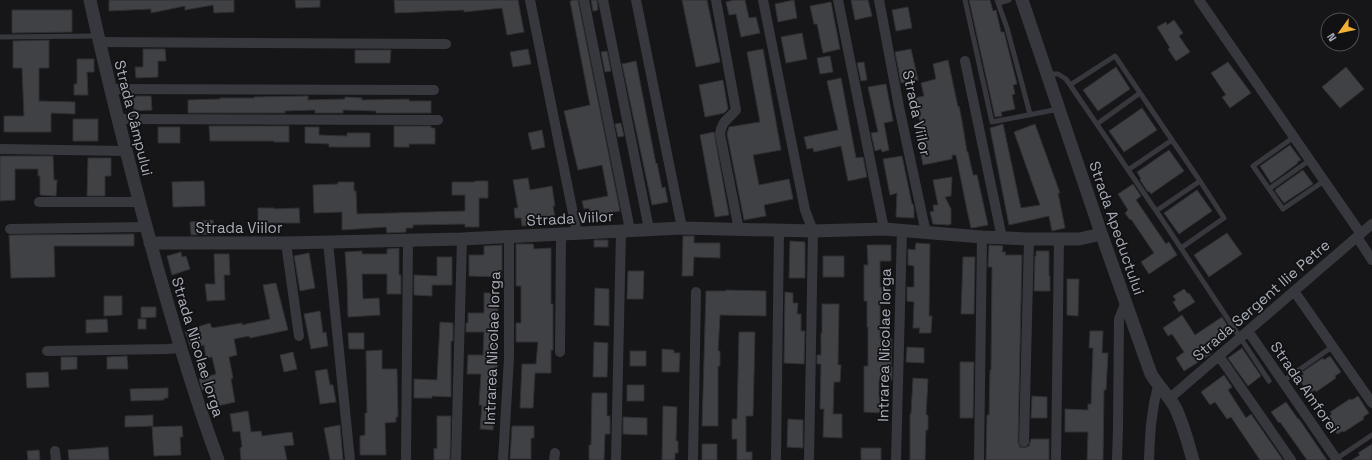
<svg xmlns="http://www.w3.org/2000/svg" width="1372" height="460" font-family="'Space Grotesk',sans-serif">
	<rect width="100%" height="100%" fill="#161618"/>
	<path fill="#404145" stroke="#303034" d="M109,0H234V12L214,13L213,5L185,10V6L151,13V9L109,11Z
		M295,0H320V7L296,8Z
		M394,0H518L524,32L507,35L502,8L464,12V10L395,13Z
		M575,0H578L620,211L590,216L589,208L584,209L582,201L608,196L602,165L578,170L564,111L590,105L570,1Z
		M591,0H597L598,10L593,11Z
		M682,0H707L720,62L696,67Z
		M734,0H745L749,18L756,17L760,33L741,37L736,14L729,15L726,2Z
		M794,0L797,18L778,22L775,4Z
		M851,0H868L872,16L855,20Z
		M969,0H990L993,11L996,10L1001,32H1004L1017,84L1013,85L1015,94L1012,95L1015,109L1001,112L1002,116L995,117Z
		M831,2L840,49L823,53L817,24H814L810,6Z
		M908,7L912,28L896,31L892,10Z
		M12,10H72V32L12,33Z
		M1174,20L1183,33L1179,36L1190,52L1176,61L1168,49L1170,48L1157,27L1166,22L1167,25Z
		M802,33L807,59L786,63L781,37Z
		M49,40V68H39V101L75,102V114L51,113V132H4V116H24L22,68H13V41Z
		M143,49H165L166,61H158V77L136,78L135,67H143Z
		M528,49L531,64L513,67L510,52Z
		M763,49L781,150L753,155L759,185L789,179L793,199L764,205L766,216L744,220L727,134L729,127L760,122L747,52Z
		M911,49L918,80L901,83L895,52Z
		M355,50H391L390,63H355Z
		M607,51L611,71L605,72L601,52Z
		M830,56L833,72L820,74L817,58Z
		M77,59H94V72H87L88,95H74V84H77Z
		M948,60L958,107L959,106L962,121L967,152H968L973,175H977L988,225L972,228H971L967,210L956,155H952V159L923,165L915,123L920,122L914,98L924,96L921,83L936,79L933,64Z
		M636,61L656,164L657,163L662,188L665,187L668,202L652,205L622,64Z
		M864,62L867,80L861,81L857,63Z
		M1228,62L1251,93L1230,108L1222,97L1226,95L1211,73Z
		M1116,67L1130,89L1098,111L1083,90Z
		M1346,67L1364,89L1340,108L1322,87Z
		M841,78L856,158L863,157L867,177L848,181L841,146L814,152L813,148L807,149L804,137L838,130L827,81Z
		M723,80L728,109L724,113L705,117L699,85Z
		M886,84L893,121L884,123L889,150L882,152L881,149L875,151L871,133L878,132L868,87Z
		M133,96H151L152,110L134,111Z
		M308,96V100L345,99V97L362,98V100L409,99V101H431V113H376V111L343,110V113H315V110L285,111V113H188V100L220,99V98H254V97Z
		M1142,108L1157,130L1124,152L1109,131Z
		M73,119H98V141H73Z
		M621,123L624,136L618,137L615,124Z
		M1003,124L1021,208L1040,205L1014,132L1035,124L1060,193H1058L1065,228L1052,231L1049,216L1009,225L990,128Z
		M209,126H289V142H274V141H210Z
		M394,126H431V128H435V144H409V147H394Z
		M158,127H180V143H158Z
		M305,127H319V135L347,136V133H370V147H329V144L305,143Z
		M542,130L545,147L532,150L528,133Z
		M714,132L729,215L715,217L700,135Z
		M1290,145L1301,160L1297,162L1298,163L1271,183L1260,166Z
		M1169,150L1184,171L1151,194L1149,191L1148,192L1140,180L1141,179L1137,172Z
		M0,156H53L54,180H57L56,196L40,195V176H38V169H15V200L0,201Z
		M902,156L912,204H913L914,208V218L896,217L897,193L890,195L883,159Z
		M88,158H111V176H105V196H87Z
		M1303,170L1313,184L1284,203L1275,191L1276,189Z
		M952,177L951,196L945,197L951,209V224L948,225L933,224L930,212L934,211L933,205H938L933,180Z
		M528,178L530,190L552,186L555,206H553L555,218L533,222V225L522,226L521,218H515L514,208H518L513,180Z
		M204,181L205,206L173,207L172,182Z
		M475,181H488V198H479V227H465V224L413,225V228H406V232L387,233L386,227L342,230V212L314,213L313,185L338,184V182H354V191H356L357,214L465,211V195H452V182H475Z
		M1133,184L1141,196L1136,200L1166,244L1169,242L1177,255L1149,274L1141,262L1154,253L1131,219L1130,220L1125,213L1128,210L1118,194Z
		M1197,190L1212,211L1179,234L1164,213Z
		M258,208H274V209L299,208L300,223H258Z
		M213,220L214,234L191,235L190,222Z
		M1227,233L1242,254L1209,277L1194,255Z
		M134,234V246H54L55,277L11,278L9,235Z
		M683,236H694V243H720V258L694,257L693,276H682Z
		M594,240H608V247H594Z
		M790,241L805,242V278H789Z
		M916,243L930,244L929,316H932L931,333H919L920,328H913L914,302L907,301V287H914V266L908,265V249L915,250Z
		M516,244H533L534,249L551,248V304H553V350H551V373H535L533,408H520L522,364H536L538,342H516V323H521V286H516Z
		M502,245V277L469,276V255H484V246Z
		M867,245H891V261H880V287H888V301H880V339H892L891,367H892V380H879V397H881V413L864,412V366H868V327H867V301H864V265H868Z
		M989,245L1003,246L1002,252H1006L1005,255H1022L1018,442L1020,447L1024,448L1029,446L1031,439H1049V460H986L987,415H989L990,370H991L992,267H988Z
		M399,248V275H401V294H387V274H362L363,299L379,298L380,315L348,317L347,280L345,252L362,251V254H387V249Z
		M1036,251H1049V276H1050V291H1034L1035,256H1036Z
		M181,252L182,257L186,256L190,269L172,275L167,256Z
		M309,253L315,288L300,291L294,256Z
		M214,254H229L230,275H224L225,300L207,301L205,284H215Z
		M823,256H844V277H823Z
		M437,257H452V285H432V296L414,295V275L437,276Z
		M963,257H975L974,314H961Z
		M628,271H644L643,299H627Z
		M1067,279H1079L1078,316L1067,315Z
		M276,283L288,330L250,338L249,336L234,339L237,355L229,357L233,378L231,379L235,402L217,406L214,387L202,390L199,379L216,374L212,357L206,358L204,345L191,349L185,331L210,323L212,328L242,323V325L270,319L263,285Z
		M595,288L609,289V326L594,325Z
		M1184,289L1188,294L1189,293L1195,302L1179,312L1173,302L1176,300L1173,296Z
		M726,290L766,291V316L720,315L718,351H720V366H718V426H702L706,291H726Z
		M785,292L793,293V303H798L797,314H801V331H805L804,364L784,363Z
		M484,293H498V311H495L496,343H498V360L493,430L480,429L482,405H479L481,374H467L468,355H483L484,332H466V323H468V313H484Z
		M104,296H122V315L104,316Z
		M822,304H839L838,365H841L840,382H834L833,414H842V438L823,437L824,409H820L821,364H817V355H821V333H822Z
		M141,307H156V317L141,318Z
		M320,311L323,333L326,332L328,346L311,349L304,314Z
		M1182,315L1195,335L1222,317L1232,333L1208,348L1211,354L1184,371L1176,358L1184,352L1172,334L1168,336L1163,328Z
		M107,319L108,332L86,333V320Z
		M138,319H146V329H138Z
		M440,322L453,323V341H451V397L432,396V398H414V379L437,380Z
		M1090,331H1103L1102,353H1108L1106,390H1104L1103,460H1087L1088,432H1065V409L1088,410V404H1091L1093,348H1089Z
		M739,332H755L753,416H746V452H752V460H737V439H732V419H737Z
		M348,333H364V349H349Z
		M594,342L608,343L607,377H593Z
		M907,347L924,348V363L906,362Z
		M1242,348L1261,376L1248,386L1228,358Z
		M662,349L674,350V353H680L679,372H662Z
		M382,350V369H397L398,417H396V422L385,423L386,455H360V436L365,435V413H367L366,351Z
		M630,351H646V366H630Z
		M293,352L297,369L284,372L280,355Z
		M127,356L128,369H107V357Z
		M1330,356L1341,372L1335,376L1336,378L1316,392L1315,390L1309,394L1298,378L1304,374L1302,372L1323,358L1324,360Z
		M61,357H77V369L61,370Z
		M960,362H974L973,418H960Z
		M327,369L330,385H333L336,402L320,404L315,371Z
		M48,372L49,387L27,388L26,373Z
		M1224,375L1232,387L1228,390L1246,418L1251,414L1283,460H1260L1231,417L1227,419L1215,402L1210,405L1201,392Z
		M913,378L928,379L926,415H928V430H926L925,460H910V414H911Z
		M627,385H644V401H627Z
		M168,388V398H164V400L131,401L130,389Z
		M592,393H607V416H610V434H605L604,460H589V445H591Z
		M1032,396L1047,397V418H1031Z
		M1358,396L1369,413L1363,417L1364,419L1344,432L1343,431L1337,434L1326,418L1332,414L1330,412L1350,399L1352,400Z
		M1286,402L1298,419H1299L1327,460H1307L1280,422L1279,423L1271,412Z
		M663,406L677,407L676,441H678V453H675V460H662Z
		M248,411L251,432L261,431L262,436L292,432L294,445L284,446L287,460H241L240,448L242,447L240,431L233,432L230,414Z
		M153,415V426L125,427V416Z
		M437,416H451L450,460H434V448L437,449Z
		M623,417L647,418V435L623,434Z
		M788,419L803,420V448L787,447Z
		M340,425L343,460H330L324,428Z
		M182,426L183,437H180L181,455L154,456L152,427Z
		M512,426H534V438H531V459H510Z
		M702,444H717V460H702Z
		M1372,444V460H1352L1360,455L1358,453Z
		M108,447L109,460H69L68,450Z
		M861,448H881V460H861Z
		M39,450L40,460H28L27,451Z"/>
	<g fill="none" stroke-linecap="round" stroke-linejoin="round">
		<path stroke="#37383d" stroke-width="5" d="M965,0L992,122L1059,109
			M997,0L1007,28L1030,114
			M999,3L1009,0
			M0,37L97,36
			M1049,74H1058L1066,79L1163,221L1269,381
			M1070,85L1115,56L1172,140
			M1097,124L1140,93
			M1294,137L1253,166L1283,209L1324,181
			M1128,170L1172,140L1200,181
			M1269,189L1310,160
			M1156,211L1200,181L1224,218L1181,248
			M1283,381L1332,347
			M1336,459L1372,435"/>
		<path stroke="#37383d" stroke-width="10" d="M530,0L577,233
			M584,0L630,230
			M603,0L649,229
			M636,0L682,228
			M716,0L736,110C728,120 722,120 720,134L739,230
			M763,0L805,210L813,231L809,460
			M838,0L884,229
			M879,0L899,107L926,233
			M1199,0L1361,234
			M99,42L446,44
			M965,61L1002,238
			M110,89L434,90
			M117,119L438,120
			M0,149L126,151
			M39,202H139
			M10,229L146,227
			M1357,237L1372,260
			M328,242L350,460
			M286,243L299,336
			M1294,291L1372,403
			M1248,331L1337,460
			M47,351L167,349L180,348
			M560,352L561,235
			M1219,356L1291,460
			M1170,398L1372,224
			M1024,442L1029,239
			M55,451L56,460
			M406,460L408,240
			M456,460L462,239
			M503,460L509,358V238
			M554,460L555,453
			M616,460L621,231
			M693,460L696,292
			M776,460L779,231
			M896,460L902,230
			M979,460L982,237
			M1056,460L1059,238
			M1117,460L1118,428L1119,319L1126,302
			M1149,460C1150,433 1151,412 1158,386"/>
		<path stroke="#37383d" stroke-width="13" d="M90,0C110,91 133,180 158,270C176,334 195,398 218,460
			M1022,0L1101,233L1151,374C1158,386 1168,395 1175,407C1183,423 1188,443 1193,460
			M150,243H286L462,239L682,228L813,231L884,229L982,237L1029,239H1079L1093,236L1101,233"/>
	</g>
	<g text-anchor="middle" dominant-baseline="central" stroke-width="3.5" stroke-linejoin="round" paint-order="stroke">
		<g font-size="15" fill="#a8adb8" stroke="#111113">
			<text transform="translate(917 113) rotate(78)">Strada Viilor</text>
			<text transform="translate(134 118) rotate(76)">Strada Câmpului</text>
			<text transform="translate(570 218) rotate(-3)">Strada Viilor</text>
			<text x="239" y="227">Strada Viilor</text>
			<text transform="translate(1117 228) rotate(71)">Strada Apeductului</text>
			<text transform="translate(1261 300) rotate(-41)">Strada Sergent Ilie Petre</text>
			<text transform="translate(884 345) rotate(-89)">Intrarea Nicolae Iorga</text>
			<text transform="translate(198 347) rotate(73)">Strada Nicolae Iorga</text>
			<text transform="translate(492 348) rotate(-88)">Intrarea Nicolae Iorga</text>
			<text transform="translate(1305 387) rotate(55)">Strada Amforei</text>
		</g>
	</g>
	<g transform="translate(1340 32) rotate(237)"><circle r="19" fill="#111113" stroke="#4d4f55"/>
	<path d="M0-3L7 15L0 10L-7 15Z" fill="#f2b134"/>
	<text y="-6" font-size="11" font-weight="bold" text-anchor="middle" fill="#a8adb8">N</text>
	</g>
</svg>
